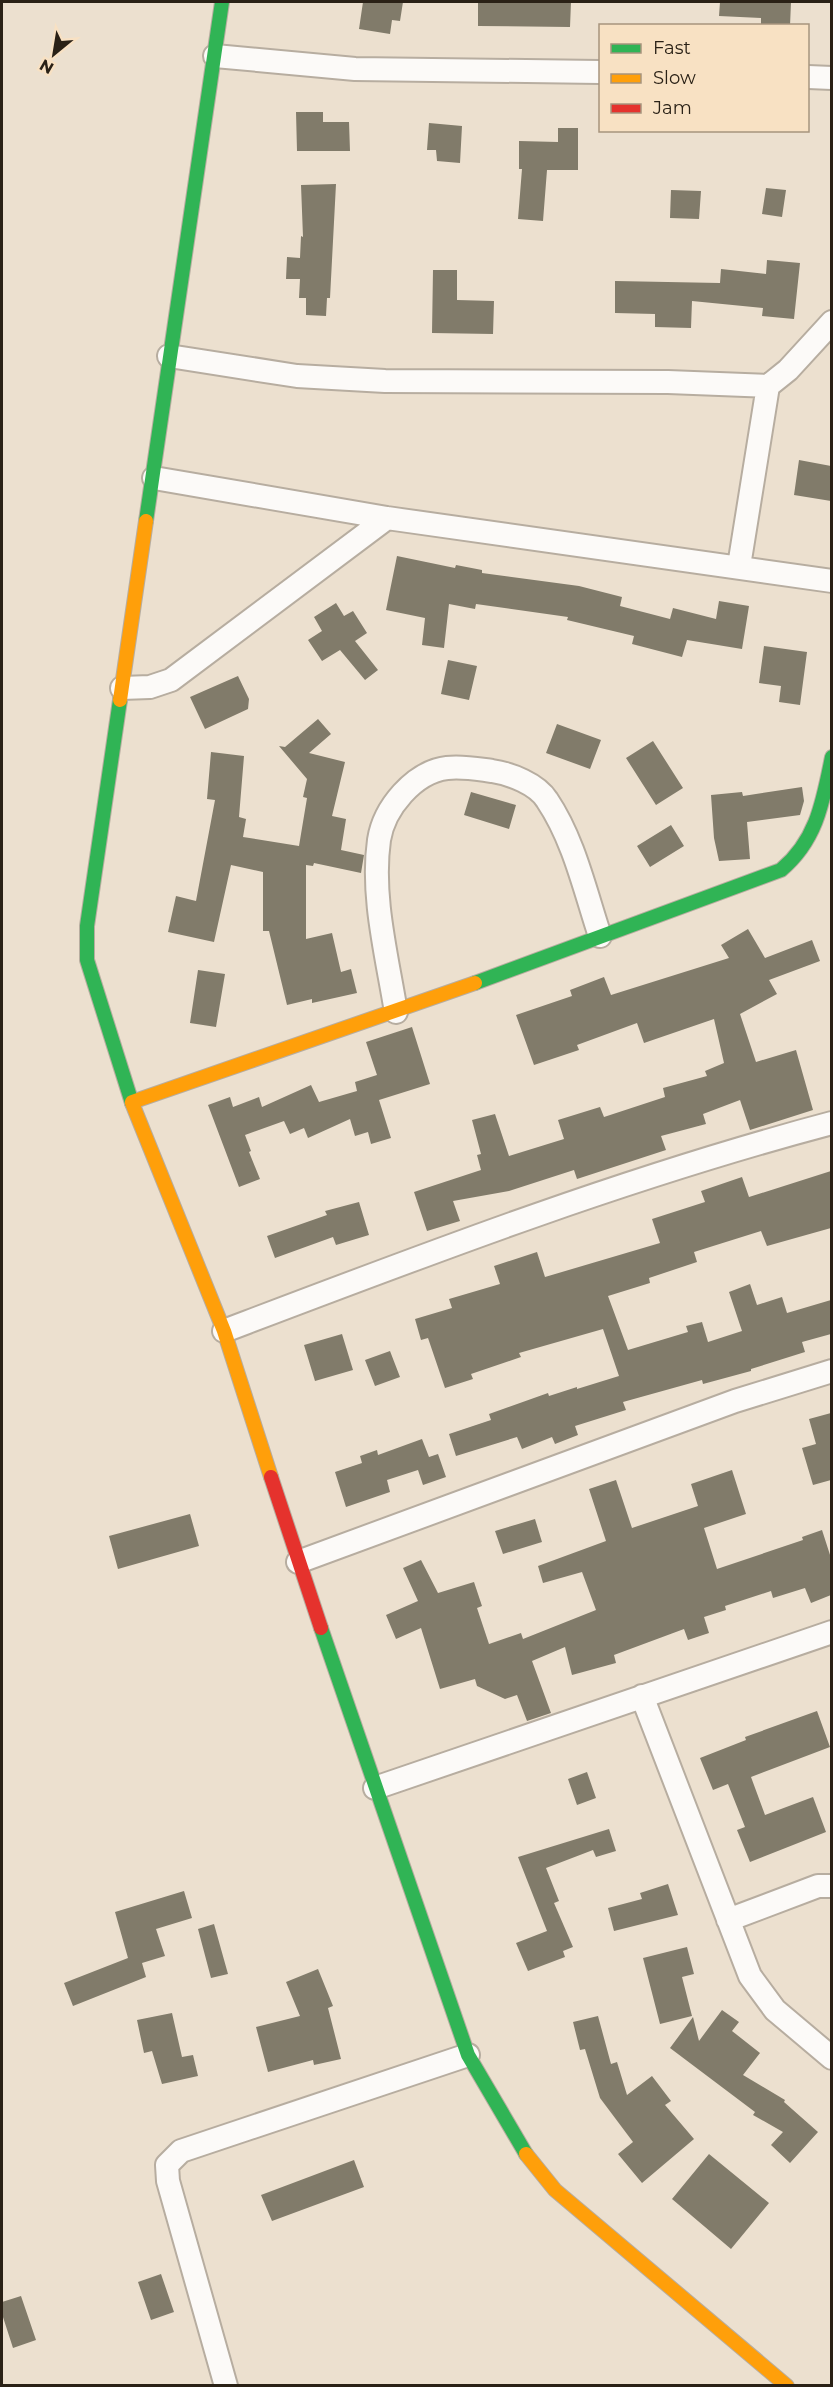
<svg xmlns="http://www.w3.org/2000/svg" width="833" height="2387" font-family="Montserrat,sans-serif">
	<rect width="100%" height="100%" fill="#ece0cf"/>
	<path fill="#817b6a" d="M363,2H403L400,21L392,20L390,34L359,29Z
		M478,2H571L570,27L478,26Z
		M720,2H791L790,26H761V18L719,16Z
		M296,112H323V122H349L350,151H297Z
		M429,123L462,126L460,163L437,161L436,150H427Z
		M558,128H578V170H547L543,221L518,219L522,169H519V141L558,142Z
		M336,184L330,298H327L326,316L306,315V298H299L300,279H286L287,257L300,258L301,236L303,237L301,185Z
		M766,188L786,190L782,217L762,214Z
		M671,190L701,191L699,219L670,218Z
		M767,260L800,263L794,319L762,316L763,308L692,301L691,328L655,327V314L615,313V281L720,283L721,269L766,274Z
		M433,270H457V300L494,301L493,334L432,333Z
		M799,460L831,466V501L794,495Z
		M397,556L455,568L456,565L482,570V573L579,586L622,597L620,606L670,619L673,608L716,619L719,601L749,606L742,649L687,640L682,657L632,644L634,636L567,620L568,617L476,604L475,609L449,604L444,648L422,645L425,618L386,610Z
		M336,603L344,616L353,611L367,633L355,641L378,670L365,680L340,650L322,661L308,640L322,631L314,617Z
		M764,646L807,652L800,705L779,702L781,686L759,683Z
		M448,660L477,666L469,700L441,694Z
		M238,676L249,699L248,709L205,729L190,697Z
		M318,719L331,734L309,753L345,762L332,816L346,819L341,850L364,855L361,873L314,863L313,866L306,865V939L332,933L341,972L351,969L357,993L312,1003V999L287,1005L269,931H263V872L231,865L214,942L168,932L176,896L196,901L215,800L207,799L211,752L244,756L239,817L246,819L243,837L299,846L307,798L303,797L307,779L279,746L285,747Z
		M557,724L601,740L590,769L546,753Z
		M653,741L683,788L656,805L626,758Z
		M802,787L804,801L800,815L747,822L750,859L719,861L714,838L711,795L742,792L743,796Z
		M471,792L516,805L509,829L464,815Z
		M671,825L684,846L650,867L637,846Z
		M748,929L765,958L812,940L820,961L769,980L777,994L740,1014L756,1062L796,1050L813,1110L750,1130L740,1100L703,1114L706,1124L661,1136L666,1150L577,1179L574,1170L509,1191L453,1201L460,1221L427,1231L414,1192L481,1170L477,1155L481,1154L472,1120L495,1114L509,1156L564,1139L558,1120L600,1107L604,1117L665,1097L663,1088L707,1076L705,1071L724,1063L714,1019L644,1043L637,1023L577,1045L579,1050L534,1065L516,1015L572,996L570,990L604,977L611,995L729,958L721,945Z
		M198,970L225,974L216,1027L190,1023Z
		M412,1027L430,1084L379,1100L391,1138L371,1144L368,1132L355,1136L350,1119L308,1138L304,1128L290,1134L284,1121L245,1135L251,1151L249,1152L260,1179L239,1187L208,1105L230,1097L233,1107L259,1097L262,1107L311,1085L319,1102L357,1091L355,1082L377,1075L366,1042Z
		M831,1171V1228L767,1246L761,1231L694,1252L697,1262L649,1278L650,1283L608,1296L628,1350L688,1332L686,1326L702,1322L708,1342L742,1331L729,1292L750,1284L757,1305L782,1297L787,1313L831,1300V1334L802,1342L805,1352L751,1369V1371L703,1384L702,1380L623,1402L626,1410L575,1426L578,1435L555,1444L552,1437L522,1449L517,1437L456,1456L449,1434L491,1420L489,1414L548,1393L549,1396L577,1387V1389L619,1376L603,1329L519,1353L521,1357L471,1374L473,1379L445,1388L428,1338L421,1340L415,1319L452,1308L449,1299L500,1284L494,1266L537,1252L545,1277L660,1243L652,1219L705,1202L701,1191L742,1177L749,1197Z
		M359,1202L369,1235L336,1245L333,1237L275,1258L267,1236L327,1215L325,1211Z
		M342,1334L353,1370L315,1381L304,1345Z
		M390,1351L400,1377L375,1386L365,1360Z
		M831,1413V1480L813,1485L802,1448L816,1444L809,1419Z
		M422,1439L429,1457L438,1454L446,1477L423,1485L418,1470L387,1480L390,1492L346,1507L335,1472L362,1463L360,1456L377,1450L378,1455Z
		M732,1470L746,1514L704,1528L717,1569L803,1540L802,1537L822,1530L831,1558V1595L811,1603L805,1588L773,1598L771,1591L725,1606L726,1610L704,1617L709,1633L688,1640L684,1629L614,1655L616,1663L572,1675L565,1647L532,1661L551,1713L527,1721L517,1695L505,1699L477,1686L475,1679L440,1689L421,1628L396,1639L386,1615L418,1601L403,1568L421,1560L438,1593L474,1582L482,1606L477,1608L489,1644L521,1633L523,1639L596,1610L582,1572L543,1583L538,1566L606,1541L589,1489L616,1480L632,1528L698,1506L691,1484Z
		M190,1514L199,1546L118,1569L109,1536Z
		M535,1519L542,1542L503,1554L495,1531Z
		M817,1711L830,1747L751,1777L765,1815L813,1797L826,1832L750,1862L737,1830L745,1827L728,1784L713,1790L700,1758L746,1740L745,1737Z
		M587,1772L596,1798L577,1805L568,1779Z
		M609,1829L616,1851L596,1857L593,1850L546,1868L559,1901L554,1903L573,1947L563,1951L565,1957L528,1971L516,1943L547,1931L518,1857Z
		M668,1884L678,1915L614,1931L608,1908L642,1899L640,1893Z
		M184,1891L192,1918L156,1929L165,1956L142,1963L146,1977L73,2006L64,1983L128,1958L115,1912Z
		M214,1924L228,1974L211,1978L198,1929Z
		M687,1947L694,1974L682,1977L692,2016L660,2024L643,1958Z
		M318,1969L333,2006L328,2008L341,2059L314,2065L313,2060L268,2072L256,2027L300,2016L286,1982Z
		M722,2010L739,2022L732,2031L760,2053L743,2075L785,2100L784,2102L818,2132L790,2163L771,2145L783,2132L753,2115L755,2112L670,2048L693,2017L699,2041Z
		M172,2013L182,2057L193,2055L198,2076L162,2084L152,2051L144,2053L137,2020Z
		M598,2016L611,2064L617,2062L627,2095L652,2076L671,2101L665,2105L694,2139L642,2183L618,2154L633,2142L600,2098L585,2049L580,2050L573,2022Z
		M709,2154L769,2203L731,2249L672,2199Z
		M354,2160L364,2187L272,2221L261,2195Z
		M161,2274L174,2312L151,2320L138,2282Z
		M21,2296L36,2340L13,2348L2,2314V2302Z"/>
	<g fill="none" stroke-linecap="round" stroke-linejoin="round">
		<g stroke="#b7ada0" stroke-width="26">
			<path id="street" d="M215,56L355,69L600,72
				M808,77L832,78
				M169,356L297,376L385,381L668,382L768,386
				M154,478L387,518L832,581
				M739,566L768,386L788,370L832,322
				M122,688L150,687L171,680L387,518
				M396,1012C387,956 371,896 379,840C384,808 414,772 447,768C462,766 477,769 492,771C511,774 537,784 547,800C574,840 585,891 600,936
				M224,1331C424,1255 624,1178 832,1123
				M298,1562L735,1401L832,1371
				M642,1696L750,1976L775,2010L832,2058
				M375,1788L832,1632
				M728,1920L818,1886H832
				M226,2386L168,2181L167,2165L181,2151L468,2055"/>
		</g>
		<g stroke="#b7ada0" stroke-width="16">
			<path id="fast" d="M146,521L222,2
				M120,700L87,926V960L132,1103
				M475,983L781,870C817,840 823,801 832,757
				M321,1628L468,2055L526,2154"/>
		</g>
		<g stroke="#b7ada0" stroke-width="16">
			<path id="slow" d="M120,700L146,521
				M132,1102L475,983
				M132,1103L224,1331L271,1477
				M526,2154L555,2190L787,2386"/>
		</g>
		<g stroke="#b7ada0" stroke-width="16">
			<path id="jam" d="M271,1477L321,1628"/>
		</g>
		<use href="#street" stroke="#fcfaf8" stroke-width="22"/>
		<use href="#fast" stroke="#30b455" stroke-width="14"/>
		<use href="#slow" stroke="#ff9f0a" stroke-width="14"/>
		<use href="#jam" stroke="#e5322d" stroke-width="14"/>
	</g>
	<rect width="833" height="2387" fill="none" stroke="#2a2116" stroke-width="6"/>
	<rect x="599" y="24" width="210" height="108" fill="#f8e1c3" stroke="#a6947e" stroke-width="1.5"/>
	<rect x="611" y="44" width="30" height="9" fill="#30b455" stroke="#a6947e" stroke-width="1.5"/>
	<text x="653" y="54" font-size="18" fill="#2a2116">Fast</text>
	<rect x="611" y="74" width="30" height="9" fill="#ff9f0a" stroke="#a6947e" stroke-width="1.5"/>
	<text x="653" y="84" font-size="18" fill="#2a2116">Slow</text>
	<rect x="611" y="104" width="30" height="9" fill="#e5322d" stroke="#a6947e" stroke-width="1.5"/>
	<text x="653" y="114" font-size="18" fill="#2a2116">Jam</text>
	<g transform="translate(54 54) rotate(210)" stroke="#f8e1c3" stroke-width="4.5" paint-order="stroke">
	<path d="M0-4.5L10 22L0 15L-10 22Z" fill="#2a2116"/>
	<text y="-9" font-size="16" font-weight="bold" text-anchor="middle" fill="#2a2116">N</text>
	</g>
</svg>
